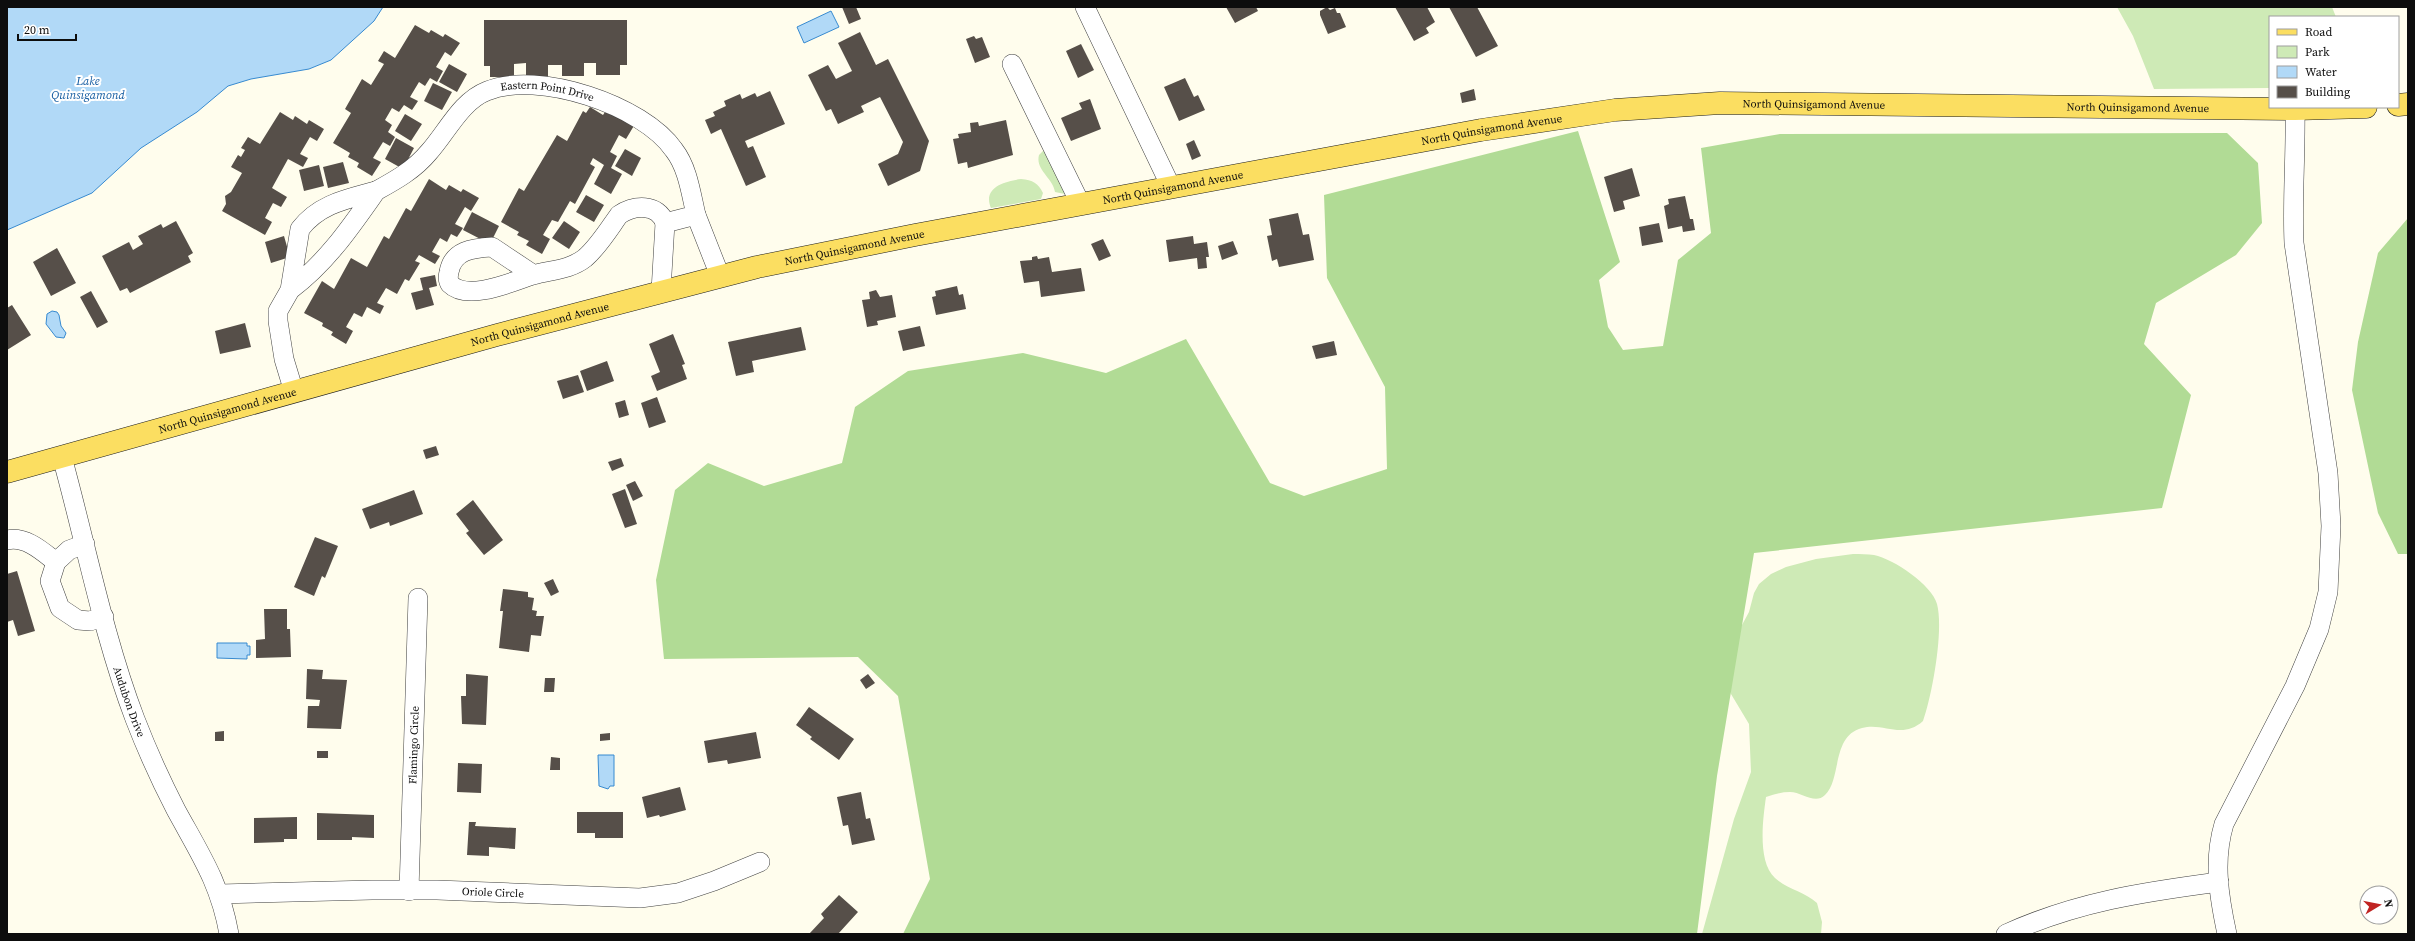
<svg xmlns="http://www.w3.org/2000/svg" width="2415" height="941" font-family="'Source Serif 4',serif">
	<rect width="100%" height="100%" fill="#fffded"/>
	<path fill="#ceeab6" d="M2117,7H2332L2336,17H2270V88L2154,89L2133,36Z
		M1043,151L1046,152L1067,192L1065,194L1055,192C1053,178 1035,170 1039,155Z
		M1021,179C1033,180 1038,183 1043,193L1041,199L991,208C982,187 1006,181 1021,179Z
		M1853,554C1860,554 1868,554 1874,555C1894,559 1932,585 1937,604C1944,630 1932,696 1923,721C1902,740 1884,722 1862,728C1831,736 1842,779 1825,795C1815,805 1802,792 1790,792C1782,792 1774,794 1766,797C1763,818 1757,862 1775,878C1787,889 1805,892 1817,903L1822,922L1821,934H1702L1734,819L1751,772L1749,724L1731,694L1724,665L1729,649L1749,612L1754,593L1759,584L1771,574L1786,567L1816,559Z"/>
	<path fill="#b1db95" d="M1578,131L1620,262L1599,280L1608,327L1623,350L1663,346L1678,260L1711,233L1701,148L1780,134L2227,133L2258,163L2262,223L2236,255L2156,303L2144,344L2191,395L2162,508L1754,553L1717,776L1697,934H903L930,879L898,696L858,657L664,659L656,580L675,490L708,463L764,486L842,463L855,407L908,371L1023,353L1106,373L1186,339L1270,483L1304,496L1387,469L1385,387L1327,278L1324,195Z
		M2408,218V554H2398L2378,513L2352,390L2358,342L2378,253Z"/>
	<path fill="#b1d9f7" stroke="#378ad0" d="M7,7H383L374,21L331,60L309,69L251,79L228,86L197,112L141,148L92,193L7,230Z
		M831,11L839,27L804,43L797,27Z
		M52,311L57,312L59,315L61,326L66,333L64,338L56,337L46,324L47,314Z
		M217,643H247V646H250V655H247V659L217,658Z
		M598,755H614V786H610L608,789L599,786Z"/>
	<path fill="#564f49" d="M842,7H856L861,19L849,24Z
		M1226,7H1256L1258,11L1235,23Z
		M1327,7L1330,10L1335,8L1337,13H1340L1346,27L1328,34L1320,15V11Z
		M1395,7H1427L1435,22L1426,28L1429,33L1414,41Z
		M1449,7H1477L1498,46L1476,57Z
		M484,20H627V65H620V75H596V63H584V76H562V65H548V77H526V63L514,64V77H490V66H484Z
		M415,25L429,33L431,30L443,37L445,34L460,43L451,56L445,52L436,67L443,71L437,82L430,78L425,86L419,82L410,97L418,101L412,110L404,105L399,112L392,108L385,120L392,125L388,132L395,137L390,146L383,142L373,158L381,162L372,176L357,167L359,163L348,157L350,153L333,143L351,113L345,109L362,79L371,85L384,64L378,61L384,51L395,58Z
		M860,32L876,65L888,59L929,141L920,171L888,186L878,164L898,154L903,142L880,97L861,106L864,112L838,124L831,109L826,111L808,75L828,65L836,79L852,71L838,43Z
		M974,36L976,39L982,37L990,57L975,63L966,39Z
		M1081,44L1094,70L1078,78L1066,51Z
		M449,64L467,74L457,92L439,82Z
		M1185,78L1194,97L1198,95L1205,110L1179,121L1164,87Z
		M433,83L452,92L442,110L424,101Z
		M1474,89L1476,100L1462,103L1460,93Z
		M770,91L785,124L745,141L748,148L753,146L766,177L746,186L721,129L711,134L705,120L715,116L713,112L726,106L724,101L740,94L742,99L755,93L757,97Z
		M1090,99L1101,129L1071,141L1061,118L1082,109L1079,103Z
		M590,107L603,115L605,112L618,118L619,115L635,124L626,139L619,135L610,152L617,156L611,168L622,174L611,194L594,184L604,165L593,158L590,164L595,167L575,204L570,201L558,222L552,220L543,235L550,239L542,254L526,245L529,241L517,235L519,232L501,222L519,188L524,191L557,135L567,141L583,111L586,113Z
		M280,112L293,120L295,116L307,124L309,120L324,129L317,141L310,137L300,154L308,158L303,167L288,159L272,188L287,197L281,207L273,203L265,218L272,222L265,235L222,211L226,204L225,196L231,192L242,173L231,167L238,155L241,157L245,150L241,148L248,137L260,144Z
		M405,114L422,124L411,141L395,131Z
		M1006,120L1013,155L968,168L967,162L958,164L953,139L959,138L958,134L971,132L970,123L978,122L979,126Z
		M396,138L414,148L403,169L385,159Z
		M1194,140L1201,156L1192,160L1186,144Z
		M625,149L641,158L632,176L615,166Z
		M343,162L349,183L328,188L323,167Z
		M319,165L324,186L304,191L299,170Z
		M1632,168L1640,196L1623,201L1625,209L1614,212L1604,177Z
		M429,179L446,190L449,185L461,192L463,189L479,198L471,211L465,207L455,224L463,228L457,237L451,234L447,242L440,238L432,252L440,256L435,264L419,255L415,261L420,263L409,281L405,279L397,294L386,288L377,303L384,306L380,314L367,307L362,317L354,313L346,327L353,331L346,344L331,335L333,332L322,326L323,323L304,313L322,281L334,289L351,258L367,267L384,236L389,239L406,208L411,211Z
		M586,195L604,205L594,222L576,212Z
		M1685,196L1690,219H1693L1695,230L1683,232L1682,226L1668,229L1664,206L1669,204L1668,199Z
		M472,212L499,226L490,244L463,230Z
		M1298,213L1303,235L1309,234L1314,260L1279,267L1277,259L1272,261L1267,236L1272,235L1269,219Z
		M176,221L193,253L188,256L191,262L130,293L127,288L120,291L102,256L129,242L133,250L143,244L138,236L161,224L163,228Z
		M564,221L580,232L569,249L552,238Z
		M1659,223L1663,242L1642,246L1639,227Z
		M284,236L290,257L271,263L265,242Z
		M1193,236L1194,244L1207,242L1209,257H1206L1207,268L1198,269L1197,258L1169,262L1166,240Z
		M1103,239L1111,256L1099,261L1091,244Z
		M1233,241L1238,254L1222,260L1218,246Z
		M57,248L76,283L51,296L33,262Z
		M1037,256L1038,259L1049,257L1052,272L1081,268L1085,291L1041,297L1039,281L1024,283L1020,261L1032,260V257Z
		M435,275L437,286L429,288L434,305L416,310L411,293L423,290L420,278Z
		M957,286L959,295L963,294L966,309L936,315L932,297L936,296L935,291Z
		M876,290L880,297L892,295L896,317L877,321L878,325L867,327L862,300L870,299L869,292Z
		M91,291L108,322L97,328L80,297Z
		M12,305L31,335L7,350V308Z
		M245,323L251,347L220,354L215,331Z
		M920,326L925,346L903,351L898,331Z
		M801,327L806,350L752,361L754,372L736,376L728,342Z
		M673,334L685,364L682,365L687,379L657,391L651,376L660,372L649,344Z
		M1334,341L1337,355L1316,359L1312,346Z
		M607,361L614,381L587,391L580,371Z
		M578,375L584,392L563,399L557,381Z
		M657,397L666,422L649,428L641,403Z
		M625,400L629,415L619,418L615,403Z
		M436,446L439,455L426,459L423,450Z
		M621,458L624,466L612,471L608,462Z
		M635,481L643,496L633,501L626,485Z
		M625,489L637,524L625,528L612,494Z
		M414,490L423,514L390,526L389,522L370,529L362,509Z
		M473,500L503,540L484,555L466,533L469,531L456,514Z
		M315,537L338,546L325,578L322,576L314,596L294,587Z
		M17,571L35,631L18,636L13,620L7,622V574Z
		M553,579L559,592L551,596L544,583Z
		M503,589L528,592V597L534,598L532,610L537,611L536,616H544L541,636L531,635L529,652L499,648L503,611H500Z
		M264,609H287V629H290L291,657L256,658V640L265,639Z
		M307,669L323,670L322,679L347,680L341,729L307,728L308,706H319L320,700L306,699Z
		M466,674L488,676L486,725L462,724L461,696H466Z
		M868,674L875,683L866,689L860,680Z
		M545,678H555L554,692H544Z
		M809,707L854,739L839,760L810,739L812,737L796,725Z
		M224,731V741H215V732Z
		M756,732L761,758L728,764L727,760L708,763L704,741Z
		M610,733V740L600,741V734Z
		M317,751H328V758H317Z
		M551,757L560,758V770H550Z
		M458,763L482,764L481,793L457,792Z
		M680,787L686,810L660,817L659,815L647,818L642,797Z
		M861,792L866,819L870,818L875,840L852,845L848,825L843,826L837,797Z
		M577,812H623V838H595V833H577Z
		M317,813L374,815V838L352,837V840H317Z
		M297,817V839H284V842L254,843V818Z
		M469,822H476L475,826L516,828L515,849L489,847V856L467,855Z
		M839,895L858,912L838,934H809L824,918L821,914Z"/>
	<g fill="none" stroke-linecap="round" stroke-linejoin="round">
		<g stroke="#404040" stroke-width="20">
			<g id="minor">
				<path d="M1085,7L1171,187"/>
				<path d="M1012,64L1081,205"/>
				<path id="s1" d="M376,191C396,180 414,170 429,152C447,132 461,101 487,91C538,70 643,105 674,150C688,168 691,194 696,215L665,223"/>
				<path d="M696,215L720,276"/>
				<path d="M534,275L492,247C473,248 453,250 449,272C448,276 448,281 450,284C468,302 514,281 533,275C550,270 570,270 585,258C598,247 609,229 619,215C634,205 658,203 665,223L661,291"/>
				<path d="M290,290C327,262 350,228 376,191C347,199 319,204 300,229L290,290L278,311V321L284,359L294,392"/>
				<path id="s2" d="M62,457C86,544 103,635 135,719C147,750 161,781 176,810C200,854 220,883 229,934"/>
				<path d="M7,540C26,536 42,551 56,562"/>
				<path d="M85,544L69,550L56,562L50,581L60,608L78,620L90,621L104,617"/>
				<path id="s3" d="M409,891L418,598"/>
				<path id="s4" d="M220,894L372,890H437L640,898L678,893L714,881L760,862"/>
				<path d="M2006,934C2076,902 2143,892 2219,882"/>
				<path d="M2227,934C2219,897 2213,861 2224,824L2295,686L2319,629L2328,592L2331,526L2328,473L2294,243C2292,198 2296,154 2295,109"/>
			</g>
		</g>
		<g stroke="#1e1e1e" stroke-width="23">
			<g id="major">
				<path d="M2398,105L2408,104"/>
				<path id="s5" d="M7,472L497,335L757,267L915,235L1481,130L1615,110L1720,103L2295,109L2366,107"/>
			</g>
		</g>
		<use href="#minor" stroke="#fff" stroke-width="19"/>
		<use href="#major" stroke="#fbde61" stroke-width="22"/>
	</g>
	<g text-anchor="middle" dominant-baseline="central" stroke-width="4" stroke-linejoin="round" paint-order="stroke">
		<g font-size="11" fill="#0d0d0d" stroke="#fff">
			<text stroke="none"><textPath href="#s1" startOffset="213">Eastern Point Drive</textPath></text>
			<text stroke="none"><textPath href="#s5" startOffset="1849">North Quinsigamond Avenue</textPath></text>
			<text stroke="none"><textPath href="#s5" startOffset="2173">North Quinsigamond Avenue</textPath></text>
			<text stroke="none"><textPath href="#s5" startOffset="1525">North Quinsigamond Avenue</textPath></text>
			<text stroke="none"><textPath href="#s5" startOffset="1201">North Quinsigamond Avenue</textPath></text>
			<text stroke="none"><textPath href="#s5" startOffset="877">North Quinsigamond Avenue</textPath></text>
			<text stroke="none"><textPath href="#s5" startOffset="553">North Quinsigamond Avenue</textPath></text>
			<text stroke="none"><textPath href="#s5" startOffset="229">North Quinsigamond Avenue</textPath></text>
			<text stroke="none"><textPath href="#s2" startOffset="254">Audubon Drive</textPath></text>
			<text stroke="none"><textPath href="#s3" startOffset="146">Flamingo Circle</textPath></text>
			<text stroke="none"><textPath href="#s4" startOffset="273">Oriole Circle</textPath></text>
		</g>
		<g font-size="12" font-style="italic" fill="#145ca1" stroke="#fff">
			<text x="88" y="81">Lake<tspan x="88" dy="14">Quinsigamond</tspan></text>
		</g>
	</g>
	<rect width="2415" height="941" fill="none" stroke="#0d0d0d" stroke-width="16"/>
	<rect x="2269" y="16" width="130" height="92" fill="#ffffff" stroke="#9e9e9e"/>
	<rect x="2277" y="29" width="20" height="6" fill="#fbde61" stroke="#9e9e9e"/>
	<text x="2305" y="36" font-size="12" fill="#0d0d0d">Road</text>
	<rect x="2277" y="46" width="20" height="12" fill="#ceeab6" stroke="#9e9e9e"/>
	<text x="2305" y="56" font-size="12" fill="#0d0d0d">Park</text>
	<rect x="2277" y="66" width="20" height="12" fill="#b1d9f7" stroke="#9e9e9e"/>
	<text x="2305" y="76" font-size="12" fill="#0d0d0d">Water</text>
	<rect x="2277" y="86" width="20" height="12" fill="#564f49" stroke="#9e9e9e"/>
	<text x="2305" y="96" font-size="12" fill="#0d0d0d">Building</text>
	<g transform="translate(2379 905) rotate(80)"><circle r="19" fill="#ffffff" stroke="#9e9e9e"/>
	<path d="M0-3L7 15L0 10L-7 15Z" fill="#c02423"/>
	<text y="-6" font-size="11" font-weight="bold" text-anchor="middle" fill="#0d0d0d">N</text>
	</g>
	<path d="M18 34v6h58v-6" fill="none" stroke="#0d0d0d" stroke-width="2"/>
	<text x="24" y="34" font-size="12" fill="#0d0d0d" stroke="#ffffff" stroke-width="3" paint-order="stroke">20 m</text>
</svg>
